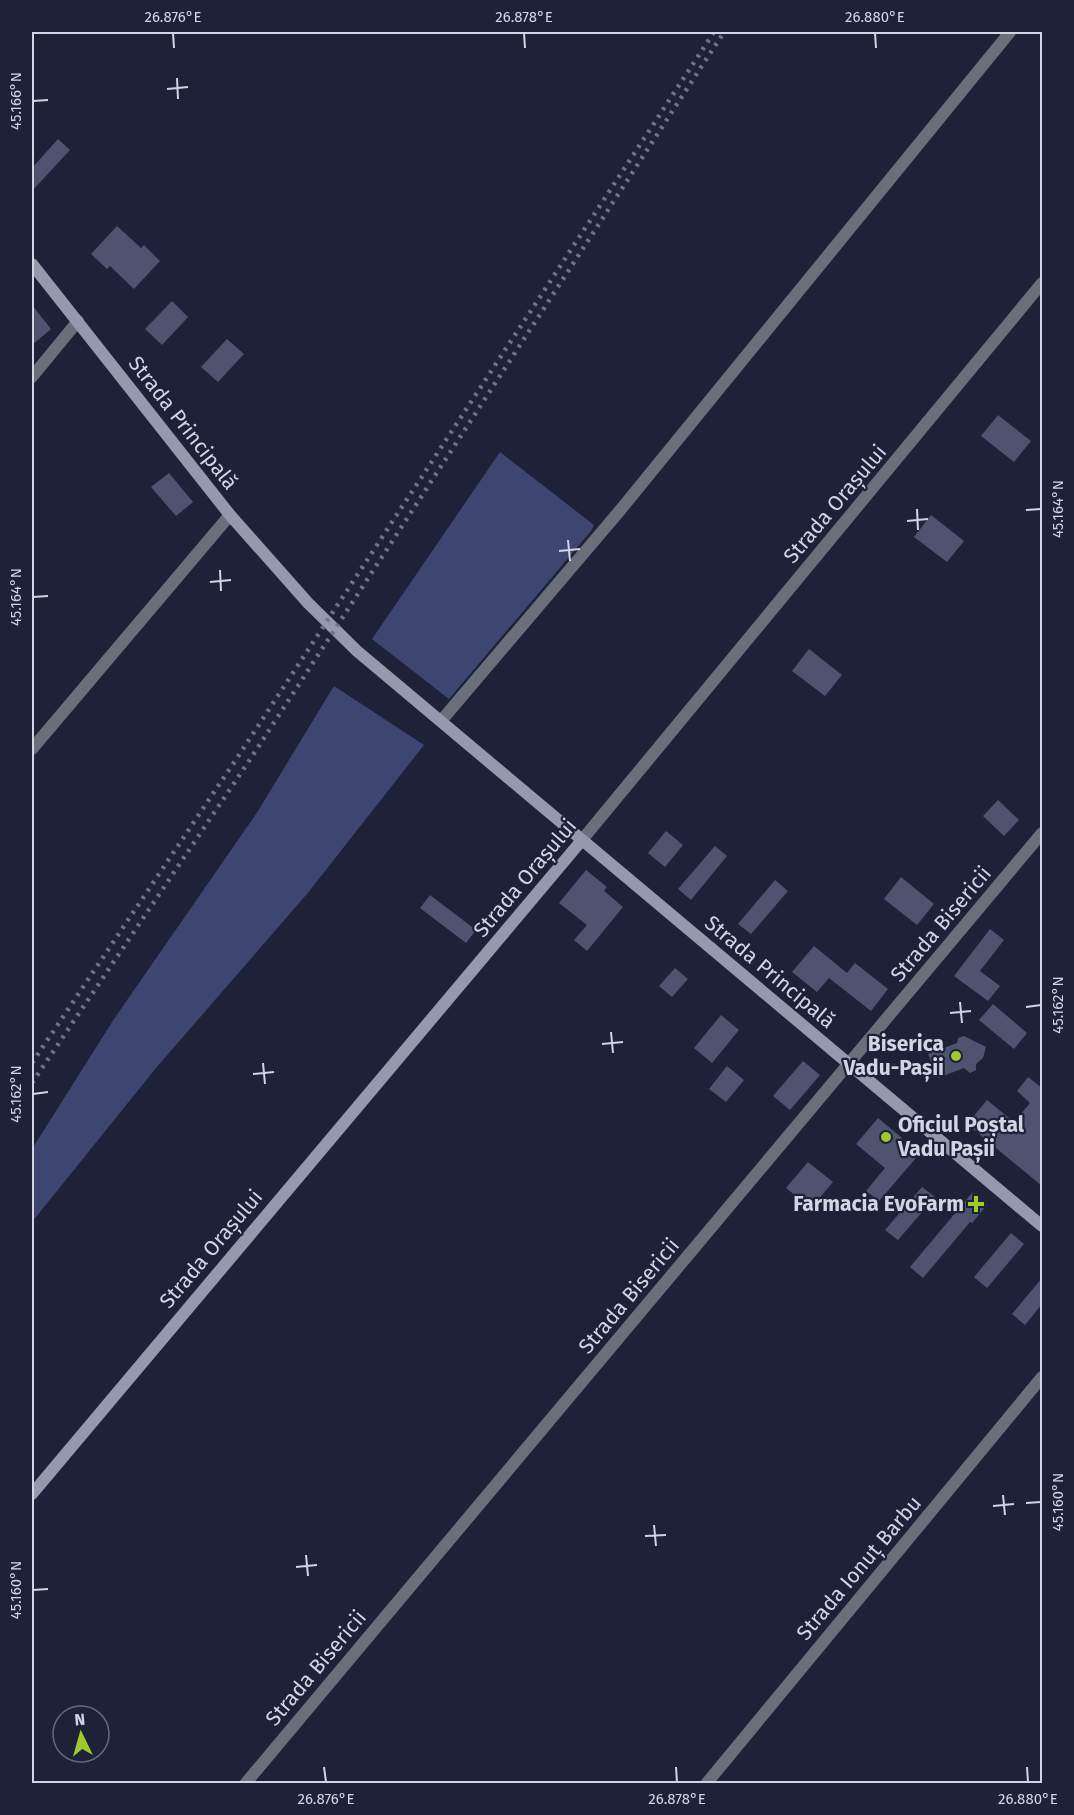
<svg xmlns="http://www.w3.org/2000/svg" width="1074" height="1815" font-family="'Fira Sans',sans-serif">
	<rect width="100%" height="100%" fill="#1d2239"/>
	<path fill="#3d4571" d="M500,452L594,525L591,531L449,699L372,639Z
		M334,686L424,745L307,894L156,1068L32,1222V1149L114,1019L258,811Z"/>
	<path fill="#4e546f" d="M58,139L70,150L32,191V168Z
		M117,226L141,248L144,245L160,261L134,289L110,266L107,269L91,254Z
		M172,301L188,317L162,345L145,329Z
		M32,305L51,329L32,345Z
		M227,339L244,354L218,382L201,367Z
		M998,415L1031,441L1014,462L981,436Z
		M169,473L193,502L176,516L151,487Z
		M931,515L964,541L947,562L914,537Z
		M809,649L842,675L825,696L792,671Z
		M998,800L1019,820L1004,836L983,816Z
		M666,831L683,845L665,867L648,853Z
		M715,846L727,856L691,900L678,889Z
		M586,870L607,887L604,891L623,907L587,951L574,940L587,925L559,903Z
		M901,877L934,904L917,925L884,899Z
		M775,880L788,891L751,934L738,924Z
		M430,895L476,930L466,943L420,908Z
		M990,929L1004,940L980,971L1000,986L988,1001L954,976Z
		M814,946L847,973L855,963L888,989L871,1011L829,978L817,992L792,972Z
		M675,968L688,979L672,997L659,986Z
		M993,1004L1027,1033L1014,1049L979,1020Z
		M721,1015L739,1030L712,1063L694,1048Z
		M964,1036L986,1047L983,1058L976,1064V1070L970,1073L964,1068L938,1078L928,1054L957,1043L958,1038Z
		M803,1061L820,1075L790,1110L773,1096Z
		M727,1066L744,1080L726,1102L709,1089Z
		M1028,1077L1042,1088V1186L967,1124L987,1100L1014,1122L1030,1103L1017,1091Z
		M878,1118L902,1138L898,1143L916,1158L879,1201L866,1191L885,1168L856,1144Z
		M808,1162L833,1182L811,1208L786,1188Z
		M922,1187L935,1197L898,1240L885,1230Z
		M972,1193L987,1205L972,1223L970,1222L923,1278L910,1267Z
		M1011,1233L1024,1244L987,1288L974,1277Z
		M1042,1278V1304L1025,1325L1012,1314Z"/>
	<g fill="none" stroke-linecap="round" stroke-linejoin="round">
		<path stroke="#6b6f7b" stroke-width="12" d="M32,377L78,321
			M441,721L622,508L1010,32
			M32,749L230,515
			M582,840L1042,283
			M245,1784L1042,833
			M706,1784L1042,1377"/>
		<path stroke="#9499ad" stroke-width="12" d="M32,264L230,515L308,603L357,651L1042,1226
			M32,1494L582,840"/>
		<path stroke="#6e7386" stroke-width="4.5" stroke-dasharray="3 6" stroke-linecap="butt" d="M32,1063L239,755L714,32
			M32,1083L249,761L724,32"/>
	</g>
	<path fill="none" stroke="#d1d5e4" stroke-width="2" d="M173,33L174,48M524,33L525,48M875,33L876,48M177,78L178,99M167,89L188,87M33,101L48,100M917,509L918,530M1026,510L1041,509M907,521L928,519M568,540L570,561M559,551L580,549M220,570L221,591M210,582L231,580M33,597L48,596M960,1002L962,1023M1026,1007L1041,1005M950,1013L971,1011M611,1032L613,1053M602,1044L623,1042M263,1063L265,1084M253,1074L274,1072M33,1094L48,1092M1003,1495L1005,1515M1026,1503L1041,1502M993,1506L1014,1504M654,1525L656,1546M645,1536L666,1535M306,1555L308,1576M296,1567L317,1565M33,1590L48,1589M324,1767L326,1782M676,1767L677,1782M1027,1767L1028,1782"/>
	<g fill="#9eca2e" stroke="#1d2239" stroke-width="2">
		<circle cx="956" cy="1056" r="6"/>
		<circle cx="886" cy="1137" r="6"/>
		<path d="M973 1195h6v6h6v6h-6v6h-6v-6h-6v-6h6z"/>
	</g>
	<g text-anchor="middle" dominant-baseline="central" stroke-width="4.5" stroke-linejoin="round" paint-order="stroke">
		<g font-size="21" fill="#d1d5e4" stroke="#1d2239">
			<text transform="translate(183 423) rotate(52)">Strada Principală</text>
			<text transform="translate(835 504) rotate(-50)">Strada Orașului</text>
			<text transform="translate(525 878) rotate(-50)">Strada Orașului</text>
			<text transform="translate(941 924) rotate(-50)">Strada Bisericii</text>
			<text transform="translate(770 972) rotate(40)">Strada Principală</text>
			<text transform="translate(211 1249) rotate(-50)">Strada Orașului</text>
			<text transform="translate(629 1296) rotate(-50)">Strada Bisericii</text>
			<text transform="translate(859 1568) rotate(-50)">Strada Ionuț Barbu</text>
			<text transform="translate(316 1668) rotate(-50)">Strada Bisericii</text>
		</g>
		<g font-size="21" font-weight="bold" fill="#d1d5e4" stroke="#1d2239" text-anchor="end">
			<text x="944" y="1044">Biserica<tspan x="944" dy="24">Vadu-Pașii</tspan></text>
			<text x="898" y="1125" text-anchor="start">Oficiul Poștal<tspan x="898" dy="24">Vadu Pașii</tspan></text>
			<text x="964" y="1204">Farmacia EvoFarm</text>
		</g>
	</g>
	<rect width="1074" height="1815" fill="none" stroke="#1d2239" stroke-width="66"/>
	<g transform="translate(81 1734) rotate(355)"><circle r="28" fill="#1d2239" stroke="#656a7d" stroke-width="1.5"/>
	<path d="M0-4.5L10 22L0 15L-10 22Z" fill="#9eca2e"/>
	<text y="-9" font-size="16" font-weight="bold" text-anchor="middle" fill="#d1d5e4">N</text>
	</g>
	<rect x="33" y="33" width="1008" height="1749" fill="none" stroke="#d1d5e4" stroke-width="2"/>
	<g font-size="15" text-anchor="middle" fill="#d1d5e4">
		<text x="173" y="22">26.876°E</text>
		<text x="524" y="22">26.878°E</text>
		<text x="875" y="22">26.880°E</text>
		<text transform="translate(16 101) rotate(-90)" y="5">45.166°N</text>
		<text transform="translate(1058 509) rotate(-90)" y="5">45.164°N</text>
		<text transform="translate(16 597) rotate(-90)" y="5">45.164°N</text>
		<text transform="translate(1058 1005) rotate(-90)" y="5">45.162°N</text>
		<text transform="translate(16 1094) rotate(-90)" y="5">45.162°N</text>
		<text transform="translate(1058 1502) rotate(-90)" y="5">45.160°N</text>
		<text transform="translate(16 1590) rotate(-90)" y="5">45.160°N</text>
		<text x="326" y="1804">26.876°E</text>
		<text x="677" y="1804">26.878°E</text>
		<text x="1028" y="1804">26.880°E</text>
	</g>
</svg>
